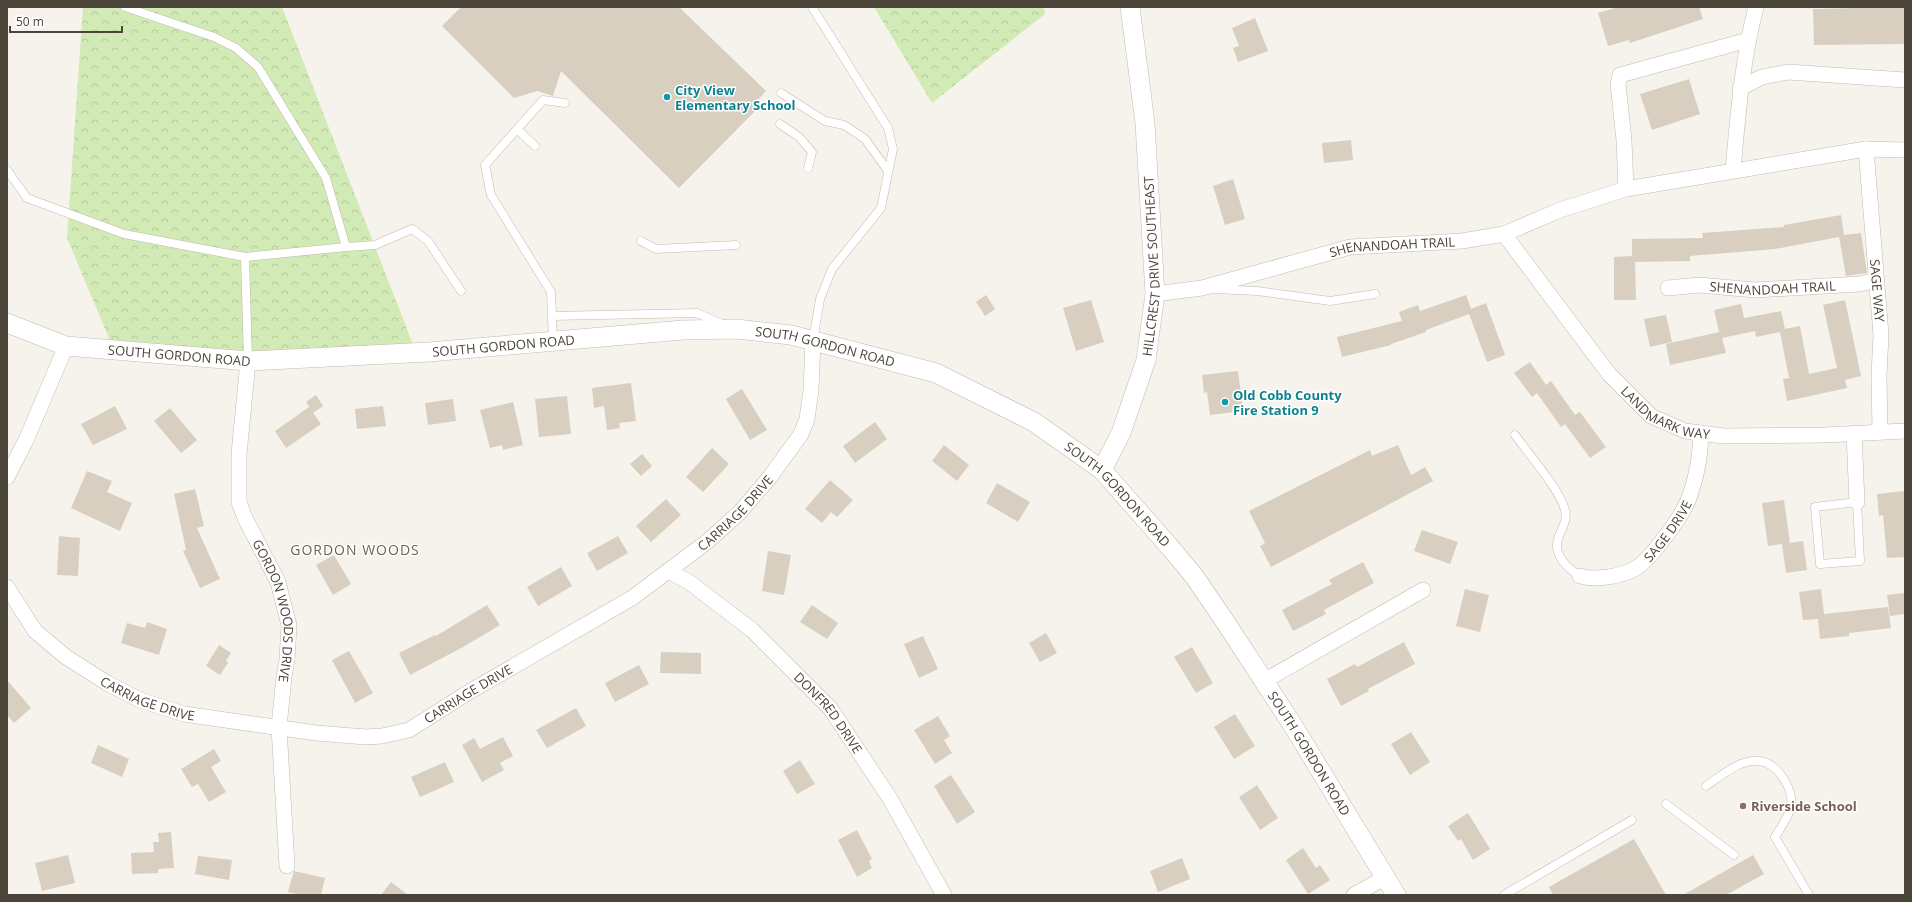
<svg xmlns="http://www.w3.org/2000/svg" width="1912" height="902" font-family="'Open Sans',sans-serif">
	<defs>
		<pattern id="forest-crowns" width="20" height="18" patternUnits="userSpaceOnUse"><rect width="20" height="18" fill="#d2eab5"/><path d="M2 6a3 3 0 1 1 6 0M12 15a3 3 0 1 1 6 0" fill="none" stroke="#b6ca9c"/></pattern>
	</defs>
	<rect width="100%" height="100%" fill="#f6f3ec"/>
	<path fill="url(#forest-crowns)" d="M83,7H282L414,347L337,351L116,355L67,238Z
		M874,7H1044L1045,14L932,103Z"/>
	<path fill="#d8cfc1" d="M461,7H679L766,91L754,104L758,108L679,188L561,71L553,96L537,91L514,98L442,26Z
		M1618,7H1699L1703,19L1630,43L1629,40L1608,46L1598,13Z
		M1897,7H1905V44L1814,45L1813,9Z
		M1255,18L1268,51L1238,62L1233,48L1239,46L1232,28Z
		M1689,79L1700,114L1652,130L1640,94Z
		M1351,140L1353,160L1324,163L1322,143Z
		M1233,179L1245,219L1225,225L1213,186Z
		M1841,215L1844,235L1861,233L1867,273L1846,276L1839,237L1775,249L1690,256V261L1635,262L1636,300H1614V257L1632,256V239L1703,238L1702,233L1784,227V225Z
		M986,295L995,309L985,316L976,302Z
		M1466,295L1471,309L1486,303L1505,355L1487,362L1469,314L1426,330V332L1391,344V345L1342,357L1337,337L1402,321L1399,312L1418,305L1420,311Z
		M1091,300L1104,342L1076,351L1063,308Z
		M1845,300L1861,376L1845,380L1847,388L1787,401L1783,379L1789,378L1780,332L1756,337L1755,331L1722,338L1726,353L1670,365L1666,344L1719,332L1714,310L1741,304L1744,318L1781,311L1785,329L1800,326L1809,374L1837,368L1823,305Z
		M1666,315L1672,342L1650,347L1644,319Z
		M1530,362L1546,385L1551,381L1575,415L1580,412L1606,447L1590,458L1565,424L1561,427L1537,393L1532,397L1514,373Z
		M1238,371L1243,411L1210,415L1207,392L1204,393L1202,375Z
		M631,383L636,421L619,423L620,428L607,430L604,406L594,408L592,388Z
		M742,389L767,430L750,440L726,399Z
		M316,395L323,406L313,413L306,402Z
		M567,396L571,434L539,437L535,399Z
		M453,399L456,421L428,425L425,403Z
		M513,402L523,445L503,450L502,445L490,448L480,410Z
		M115,406L127,429L93,445L81,424Z
		M383,406L386,426L357,429L355,409Z
		M309,407L321,424L286,448L275,431Z
		M170,408L197,440L181,453L154,421Z
		M875,422L887,439L855,463L843,446Z
		M944,445L969,465L957,481L932,461Z
		M1398,445L1411,475L1425,467L1433,481L1271,567L1260,546L1265,543L1249,511L1370,450L1372,456Z
		M712,448L729,464L703,492L686,477Z
		M642,454L652,466L641,476L630,464Z
		M87,471L112,481L107,492L132,503L120,531L71,508Z
		M830,480L853,500L837,517L831,512L822,523L805,509Z
		M997,483L1030,502L1018,522L986,503Z
		M195,489L204,526L197,528L220,579L200,588L183,551L186,550L174,494Z
		M1905,491V557L1887,558L1883,515L1879,516L1877,494Z
		M666,499L681,515L651,542L636,526Z
		M1784,500L1790,543L1803,541L1807,570L1786,573L1782,544L1768,546L1762,503Z
		M1422,530L1458,542L1450,564L1414,551Z
		M59,536L80,538L78,576L57,575Z
		M618,536L628,553L597,571L587,553Z
		M768,551L791,555L784,595L762,591Z
		M334,555L351,584L333,595L316,565Z
		M1363,562L1374,583L1324,610L1326,614L1293,631L1282,610L1332,584L1329,580Z
		M561,567L572,586L538,606L527,587Z
		M1465,589L1489,595L1480,632L1456,626Z
		M1821,589L1824,614L1888,607L1891,628L1849,633V636L1820,639L1818,619L1803,620L1799,592Z
		M1905,593V614L1890,616L1887,595Z
		M487,605L500,625L465,646L410,675L399,653L435,635L436,636Z
		M812,605L838,623L827,639L800,622Z
		M147,622L167,629L159,655L121,643L127,623L145,628Z
		M1046,633L1057,653L1040,662L1029,643Z
		M923,636L938,669L919,678L904,644Z
		M1404,642L1415,664L1368,689L1369,691L1341,706L1327,679L1355,664L1357,667Z
		M219,645L231,653L226,661L228,663L220,675L206,666Z
		M1192,647L1213,683L1196,693L1174,657Z
		M349,651L373,693L355,703L332,660Z
		M661,652L701,653V674L660,673Z
		M639,665L649,684L615,702L605,683Z
		M7,680L31,708L14,723L7,715Z
		M576,708L586,726L547,748L536,730Z
		M1235,714L1255,746L1234,759L1214,727Z
		M938,716L950,736L944,740L952,753L935,764L914,730Z
		M1411,732L1430,762L1410,775L1391,744Z
		M503,737L513,756L500,763L504,770L482,782L462,745L474,738L480,749Z
		M98,745L129,759L122,777L91,763Z
		M214,749L221,761L211,767L226,792L209,802L198,784L192,787L181,769Z
		M800,760L815,784L797,794L783,771Z
		M445,762L454,782L420,797L411,777Z
		M951,775L975,812L957,824L934,786Z
		M1257,785L1278,818L1260,830L1239,797Z
		M1468,813L1490,849L1473,860L1461,839L1458,841L1448,826Z
		M857,830L872,859L869,861L872,868L857,877L838,840Z
		M171,832L174,868L158,869V873L132,874L131,853L154,852L153,842H159L158,833Z
		M1634,839L1666,895H1553L1549,887Z
		M1303,848L1316,868L1320,865L1330,880L1308,894L1286,860Z
		M68,855L75,883L42,891L35,863Z
		M1753,855L1764,874L1726,895H1683Z
		M198,856L232,860L229,880L195,874Z
		M1182,858L1190,879L1158,892L1150,871Z
		M294,871L325,878L321,895H301L288,892Z
		M391,882L408,895H381Z"/>
	<g fill="none" stroke-linecap="round" stroke-linejoin="round">
		<g stroke="#c2bbae" stroke-width="9">
			<path id="service" d="M812,7L888,128L893,149L881,208L832,269L820,299L813,341
				M781,93L825,121L844,125L865,139L888,171
				M780,124L799,137L812,152L808,168
				M517,129L535,146
				M7,170L27,198L124,234L245,257L346,247L326,178L258,67L236,48L214,37L125,7
				M641,241L656,249L736,245
				M346,247L375,245L412,229L428,241L461,291
				M245,257L248,361
				M1215,289L1257,291L1330,301L1375,294
				M552,316L697,313L722,324
				M553,341L551,292L491,195L485,165L543,100L565,103
				M1515,435C1528,453 1560,490 1565,510C1568,521 1561,529 1558,539C1553,555 1568,569 1580,576
				M1857,502L1860,561L1820,564L1815,507Z
				M1706,786C1721,776 1740,759 1759,761C1779,763 1796,792 1790,810C1787,819 1780,829 1775,837L1809,895
				M1666,804L1734,855
				M1504,895L1632,820"/>
		</g>
		<g stroke="#c2bbae" stroke-width="16">
			<g id="minor">
				<path d="M1740,88L1762,77L1788,72L1905,80"/>
				<path id="s1" d="M1866,149L1881,335L1879,375L1880,432"/>
				<path d="M1733,170C1738,115 1742,61 1756,7"/>
				<path d="M1626,189L1624,140L1618,84L1620,75L1748,40"/>
				<path id="s2" d="M1504,234L1609,374L1651,416L1685,431L1723,436L1825,435L1905,431"/>
				<path id="s3" d="M1668,288L1699,285L1755,290L1860,284L1876,280"/>
				<path id="s4" d="M1155,294L1202,288L1350,247L1462,241L1504,234L1560,210L1626,189L1866,149L1905,150"/>
				<path id="s5" d="M248,361L239,454V502L245,518L278,582L289,625L287,660L284,677L279,727L287,866"/>
				<path d="M1854,434L1857,502"/>
				<path d="M7,477L27,438L66,346"/>
				<path id="s6" d="M668,571L689,582L752,630L830,708L889,797L944,895"/>
				<path id="s7" d="M1580,576C1595,581 1623,576 1636,568C1651,559 1683,515 1689,498C1697,475 1700,458 1701,433"/>
				<path id="s8" d="M7,587L35,631L66,657L107,683L140,700L184,714L316,733L366,737L382,736L409,730L469,692L632,598L708,541L741,511L770,477L801,434L807,419L811,390L813,341"/>
				<path d="M1264,681L1423,590"/>
				<path d="M1354,895L1384,878"/>
			</g>
		</g>
		<g stroke="#c2bbae" stroke-width="20">
			<g id="tertiary">
				<path id="s9" d="M7,323L66,346L248,361L429,352L683,330L736,329L791,335L936,373L1034,422L1102,470L1168,545L1194,576L1224,620L1292,724L1396,895"/>
				<path id="s10" d="M1102,470L1121,433L1146,360L1155,294L1145,123L1130,7"/>
			</g>
		</g>
		<use href="#service" stroke="#fff" stroke-width="8"/>
		<use href="#minor" stroke="#fff" stroke-width="15"/>
		<use href="#tertiary" stroke="#fff" stroke-width="19"/>
	</g>
	<g fill="#0f9aa8" stroke="#fff" stroke-width="1.5">
		<circle cx="667" cy="97" r="4"/>
		<circle cx="1225" cy="402" r="4"/>
	</g>
	<circle fill="#8d6e63" stroke="#fff" stroke-width="1.5" cx="1743" cy="806" r="4"/>
	<g text-anchor="middle" dominant-baseline="central" stroke-width="3" stroke-linejoin="round" paint-order="stroke">
		<g font-size="13" font-weight="bold" fill="#0d838f" stroke="#fff" text-anchor="start">
			<text x="675" y="90">City View<tspan x="675" dy="15">Elementary School</tspan></text>
			<text x="1233" y="395">Old Cobb County<tspan x="1233" dy="15">Fire Station 9</tspan></text>
		</g>
		<g font-size="13" fill="#4b4439" stroke="#fff">
			<text stroke="none"><textPath href="#s4" startOffset="243">SHENANDOAH TRAIL</textPath></text>
			<text stroke="none"><textPath href="#s10" startOffset="213">HILLCREST DRIVE SOUTHEAST</textPath></text>
			<text stroke="none"><textPath href="#s3" startOffset="105">SHENANDOAH TRAIL</textPath></text>
			<text stroke="none"><textPath href="#s1" startOffset="142">SAGE WAY</textPath></text>
			<text stroke="none"><textPath href="#s9" startOffset="502">SOUTH GORDON ROAD</textPath></text>
			<text stroke="none"><textPath href="#s9" startOffset="826">SOUTH GORDON ROAD</textPath></text>
			<text stroke="none"><textPath href="#s9" startOffset="177">SOUTH GORDON ROAD</textPath></text>
			<text stroke="none"><textPath href="#s2" startOffset="246">LANDMARK WAY</textPath></text>
			<text stroke="none"><textPath href="#s9" startOffset="1161">SOUTH GORDON ROAD</textPath></text>
			<text stroke="none"><textPath href="#s8" startOffset="845">CARRIAGE DRIVE</textPath></text>
			<text stroke="none"><textPath href="#s7" startOffset="107">SAGE DRIVE</textPath></text>
			<text stroke="none"><textPath href="#s5" startOffset="258">GORDON WOODS DRIVE</textPath></text>
			<text stroke="none"><textPath href="#s8" startOffset="521">CARRIAGE DRIVE</textPath></text>
			<text stroke="none"><textPath href="#s8" startOffset="185">CARRIAGE DRIVE</textPath></text>
			<text stroke="none"><textPath href="#s6" startOffset="216">DONFRED DRIVE</textPath></text>
			<text stroke="none"><textPath href="#s9" startOffset="1485">SOUTH GORDON ROAD</textPath></text>
		</g>
		<g font-size="13" font-weight="bold" fill="#785e54" stroke="#fff" text-anchor="start">
			<text x="1751" y="806">Riverside School</text>
		</g>
		<g font-size="14" letter-spacing="1" fill="#6e6250" stroke="#fff">
			<text x="355" y="549">GORDON WOODS</text>
		</g>
	</g>
	<rect width="1912" height="902" fill="none" stroke="#4b4439" stroke-width="16"/>
	<path d="M10 26v6h112v-6" fill="none" stroke="#4b4439" stroke-width="2"/>
	<text x="16" y="26" font-size="12" fill="#4b4439" stroke="#ffffff" stroke-width="3" paint-order="stroke">50 m</text>
</svg>
